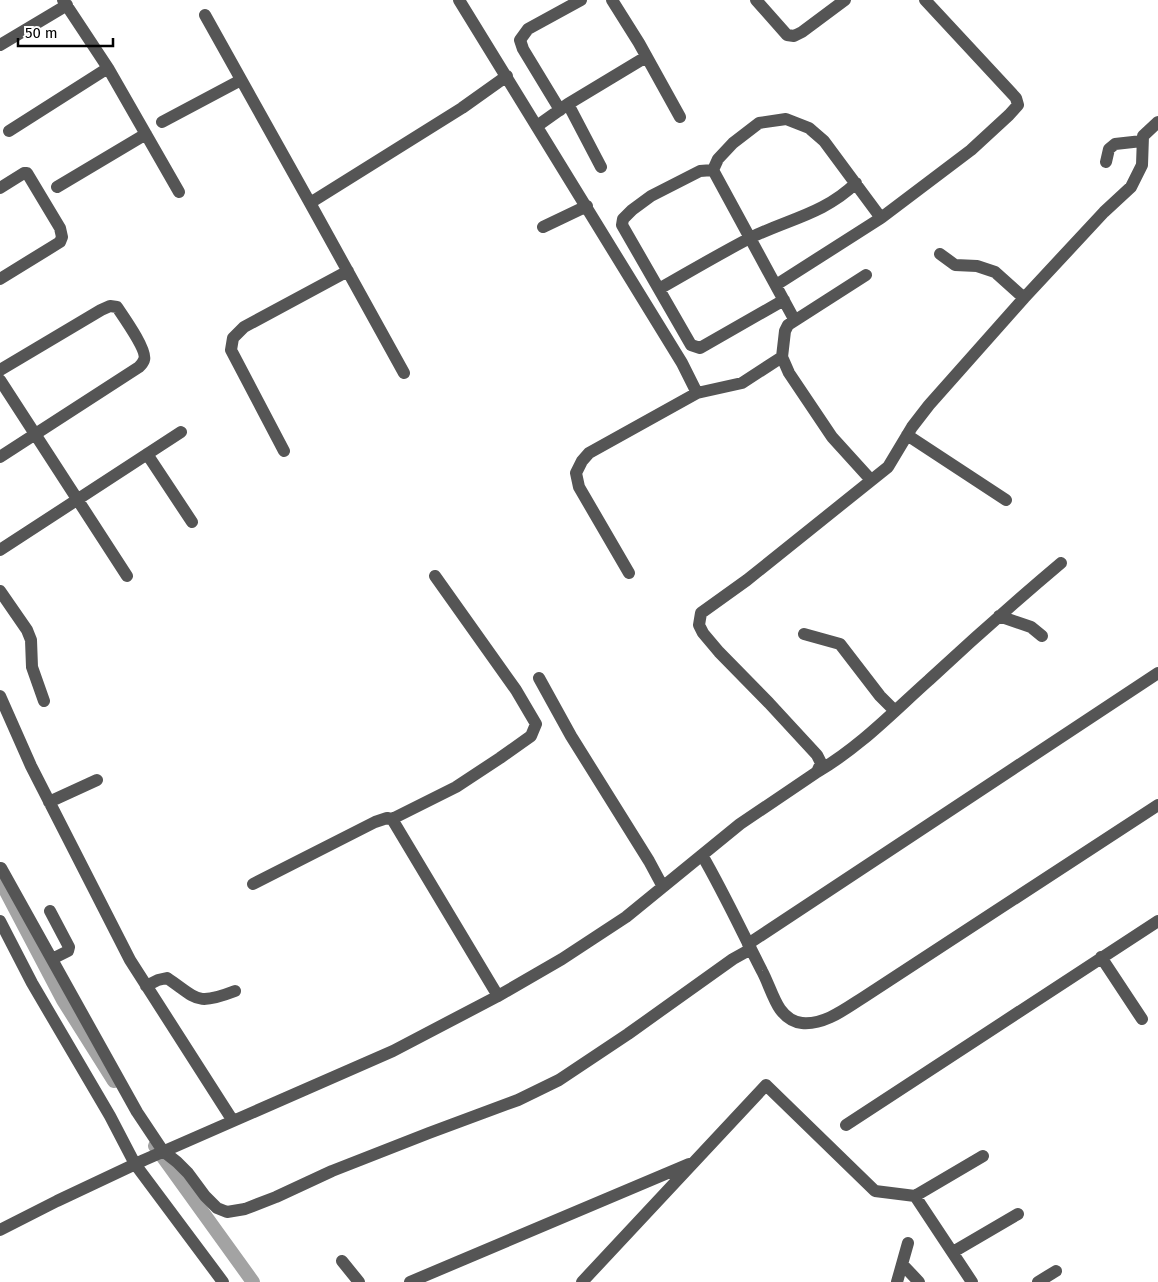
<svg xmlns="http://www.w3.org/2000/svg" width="1158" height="1282" font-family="'Fira Sans',sans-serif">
	<rect width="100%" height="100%" fill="#fff"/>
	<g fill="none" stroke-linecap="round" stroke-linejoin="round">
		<path stroke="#a3a3a3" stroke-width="14" d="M0,880L63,1000L114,1081
			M155,1146L253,1282"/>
		<path stroke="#555" stroke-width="12" d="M63,0L108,68L179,192
			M459,0L682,363L697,393
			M612,0L639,43L680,117
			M756,0L787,35L794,36L802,32L845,0
			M205,15L310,203
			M0,45L67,5
			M568,104L601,167
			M560,110L523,49L520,40L528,29L581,0
			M162,122L241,80
			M537,126L568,104L646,57
			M9,131L108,68
			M1106,162L1109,149L1115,144L1142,141
			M713,170L700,171L651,196L632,210L623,219L622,225L691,345L700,348L784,300
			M57,187L146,134
			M0,188L24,173H27L60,228L62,237L60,242L0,279
			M543,227L587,206
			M940,254L955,265L977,266L995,272L1024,298
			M776,285L881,218
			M659,289C689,272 719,254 750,238C788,219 824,214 856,183
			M794,319L713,170L718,159L733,143L759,123L786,119L809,128L824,141L881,218L971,150L1009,115L1018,105L1016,98L925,0
			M782,357L785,331L788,325L866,275
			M0,370L101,310L110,306L117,307C123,316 148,351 144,360C143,363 141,365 139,367L0,457
			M404,373L310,203L462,108L507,76
			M0,380L127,576
			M907,435L1006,500
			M284,451L231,350L233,338L244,327L348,271
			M147,454L192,522
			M0,550L181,432
			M629,573L579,487L576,473L582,461L589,453L697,393L742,383L782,357L789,373L832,437L871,480
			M0,591L27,630L31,640L32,667L44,701
			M999,616L1031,627L1042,636
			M804,634L840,644L880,696L895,711
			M539,678L571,736L649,861L663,887
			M0,696L31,766L130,960L233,1121
			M817,772C860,747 893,712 929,680C972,640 1016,601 1061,563
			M49,802L97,780
			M392,819L456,787L500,758L531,736L536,724L516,690L435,576
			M702,855C724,893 742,932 762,971C768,982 773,999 780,1009C785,1016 792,1022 802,1023C825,1025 845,1009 864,997L1158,805
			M1,868L137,1112L163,1151L177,1162L188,1173L205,1196L217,1208L227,1212L245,1209L276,1197L332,1171L429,1133L518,1100L559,1080L628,1034L733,959L751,949
			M253,884L375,822L387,818L392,819L498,996
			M50,911L69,947L68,951L52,959
			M0,921L32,983L110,1116L135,1164L223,1282
			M748,944L1158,673
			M1101,957L1142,1019
			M146,986L158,980L167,978C198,999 196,1006 235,991
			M846,1125L1158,921
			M915,1196L983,1156
			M0,1230L57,1201L144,1160L393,1051L498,996L562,959L626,917L740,824L817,772L821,763L817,755L769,703L719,652L703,633L699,625L701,613L747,580L888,467L912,427L929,405L1024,298L1104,212L1131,187L1142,165L1143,136L1158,122
			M953,1252L1018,1214
			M342,1261L359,1282
			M902,1264L919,1282
			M410,1282L689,1164
			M582,1282L766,1085L875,1191L915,1196L972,1282
			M897,1282L908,1243
			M1038,1282L1056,1271"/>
	</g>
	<path d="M18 38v8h95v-8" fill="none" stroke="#000000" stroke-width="2.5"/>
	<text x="25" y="38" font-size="15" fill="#000000" stroke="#ffffff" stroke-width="4" paint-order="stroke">50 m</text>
</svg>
